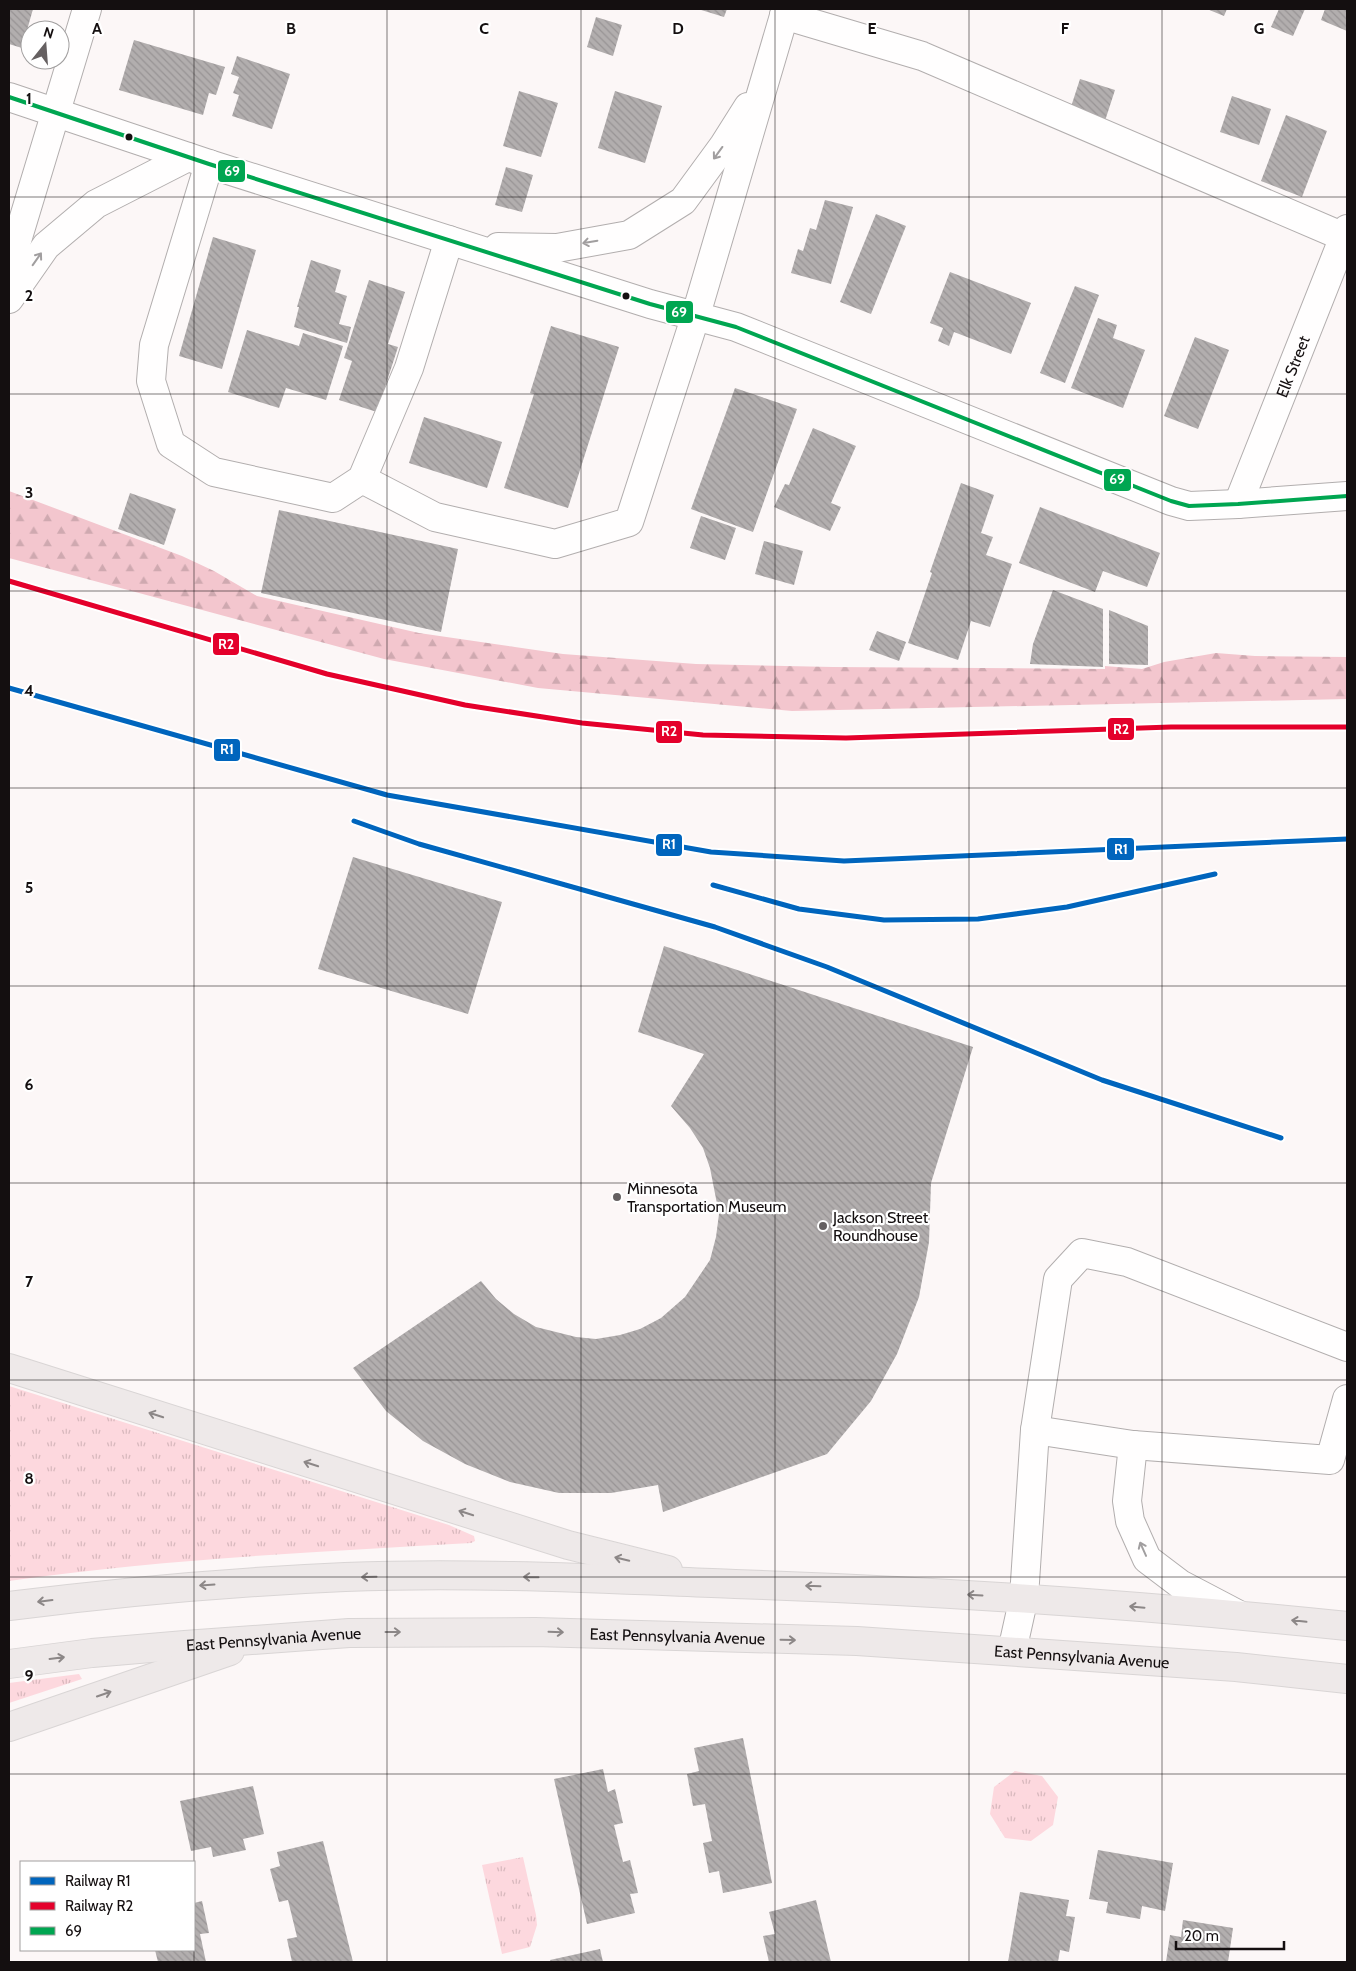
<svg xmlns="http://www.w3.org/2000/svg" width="1356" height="1971" font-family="Cabin,sans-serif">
	<defs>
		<pattern id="grass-tufts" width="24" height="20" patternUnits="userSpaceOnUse" patternTransform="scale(1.25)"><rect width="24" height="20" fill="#fdd8de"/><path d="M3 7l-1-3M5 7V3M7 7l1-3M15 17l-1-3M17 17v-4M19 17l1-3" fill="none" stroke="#d8b8bd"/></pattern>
		<pattern id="forest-firs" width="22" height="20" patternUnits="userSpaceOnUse" patternTransform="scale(1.25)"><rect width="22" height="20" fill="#f3c6ce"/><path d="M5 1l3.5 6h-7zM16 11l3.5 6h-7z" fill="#cfa9b0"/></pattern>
		<pattern id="building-back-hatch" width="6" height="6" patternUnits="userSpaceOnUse" patternTransform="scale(1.25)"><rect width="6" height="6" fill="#b2aeae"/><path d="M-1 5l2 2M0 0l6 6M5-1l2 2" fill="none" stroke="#989495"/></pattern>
	</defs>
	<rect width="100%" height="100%" fill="#fcf7f7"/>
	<path fill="url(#grass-tufts)" d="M9,1386L449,1525L474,1536L475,1541L471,1543C316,1552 162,1559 9,1581Z
		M79,1674L82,1679L9,1703V1683Z
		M1015,1771L1042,1776L1058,1797L1053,1825L1031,1841L1005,1838L990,1814L994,1787Z
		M523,1857L536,1915L537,1925L530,1947L502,1954L482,1865Z"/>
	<path fill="url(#forest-firs)" d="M9,491L182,556L214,571L257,596L419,633L563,654L696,664L833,667L1105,669V666L1142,669L1164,662L1216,653L1255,656L1347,657V699L792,711L538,688L384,659L9,558Z"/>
	<path fill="url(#building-back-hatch)" d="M9,9H33L22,48L9,44Z
		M698,9H727L724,17Z
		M1207,9H1227L1224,16Z
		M1279,9H1305L1293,36L1271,27Z
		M1325,9H1347V31L1321,20Z
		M596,17L622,25L613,56L587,47Z
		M134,40L225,67L216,95L209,93L203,115L119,90Z
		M237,56L290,74L272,129L232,116L239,95L233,93L239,77L231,74Z
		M1080,79L1115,90L1103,127L1068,116Z
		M519,91L558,103L541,157L503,146Z
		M615,91L662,106L645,163L598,148Z
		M1232,96L1271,109L1259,145L1220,132Z
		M1286,115L1327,131L1302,197L1261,181Z
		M506,167L533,175L522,212L495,205Z
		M825,200L853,207L831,284L791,273L798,249L803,251L810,228L816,230Z
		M876,214L906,226L871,314L840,302Z
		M213,237L256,250L222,369L179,356Z
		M311,260L341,270L335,292L347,296L339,324L351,327L347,343L294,327L299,307H297Z
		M950,272L1031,303L1011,354L954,332L949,346L938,341L943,328L930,323Z
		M369,280L405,292L388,344L398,347L377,412L339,400L352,361L344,358Z
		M1075,286L1099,295L1065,383L1040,373Z
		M1098,318L1117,325L1113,338L1145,350L1123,408L1071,388Z
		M551,326L619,347L568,508L504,488L534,394L530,393Z
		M247,330L299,346L303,333L343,346L326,400L286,388L279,408L228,392Z
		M1195,337L1229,350L1198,429L1164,416Z
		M735,388L797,409L753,532L691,509Z
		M424,417L502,442L487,488L409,463Z
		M813,428L856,446L831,503L841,507L830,531L774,507L785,484L789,485Z
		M961,483L994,495L981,533L993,537L986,555L1012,564L990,627L971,621L958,660L908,643L932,573L930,572Z
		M130,493L176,509L164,545L118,529Z
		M1040,507L1160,553L1147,587L1103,571L1095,592L1019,563Z
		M279,510L458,549L441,632L261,593Z
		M701,516L736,528L725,560L690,548Z
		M764,541L803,551L794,585L755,574Z
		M1053,590L1103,609V667L1030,664L1033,644Z
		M1109,610L1148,626V665L1109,664Z
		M877,631L906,642L899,661L869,650Z
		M353,857L502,902L468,1014L318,969Z
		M664,946L973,1047L931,1183L929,1242L919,1297L897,1354L871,1401L827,1454L663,1512L658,1485L611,1493H559L510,1482L465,1464L423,1441L386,1411L353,1368L481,1281L496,1299L514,1314L536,1327L576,1337L596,1339L620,1335L640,1329L661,1318L685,1297L710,1260L716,1237L719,1214L710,1168L703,1148L690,1128L671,1106L704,1054L638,1032Z
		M743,1738L772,1883L723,1893L719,1871L709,1873L703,1843L712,1841L705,1804L693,1806L687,1774L699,1771L694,1748Z
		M603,1769L608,1792L615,1789L623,1823L614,1825L623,1862L630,1860L638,1893L630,1894L635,1913L587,1924L554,1779Z
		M253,1786L264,1834L243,1839L246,1850L213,1857L211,1847L191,1851L180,1801Z
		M323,1841L353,1962H292L287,1939L297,1937L288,1900L279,1902L270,1869L280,1866L277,1852Z
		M1098,1850L1173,1863L1165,1911L1142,1906L1140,1919L1106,1913L1108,1902L1089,1899Z
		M1020,1892L1069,1900L1066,1916L1075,1917L1069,1952L1060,1950L1058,1962H1008Z
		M816,1900L831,1962H769L763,1936L775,1934L769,1912Z
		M202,1901L209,1933L200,1934L206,1962H158L155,1950H194V1903Z
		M1183,1920L1233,1928L1228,1962H1166L1170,1935L1181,1937Z
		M600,1949L603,1962H551L550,1960Z"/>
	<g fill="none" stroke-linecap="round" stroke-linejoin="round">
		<g stroke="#b2aeae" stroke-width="30">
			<g id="minor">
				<path d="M784,15L922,56L1344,237"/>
				<path d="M9,97L209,164L650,304L736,327L1171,501L1189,506L1238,504L1347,496"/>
				<path d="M209,164L154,345L151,381L171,444L214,472L333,498L362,479L409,368L449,240"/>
				<path d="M498,247L557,248L629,235L683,201L724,145L748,107"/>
				<path d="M9,267L87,9"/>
				<path d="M9,299L46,246L96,204L188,157"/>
				<path d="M362,479L435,517L555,544L629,522L695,318L786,9"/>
				<path id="s1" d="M1238,504L1347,229"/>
				<path d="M1035,1430L1133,1445L1330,1460L1347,1399"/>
				<path d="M1133,1445L1127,1501L1130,1521L1147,1559L1180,1584L1239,1615"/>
				<path d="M1012,1651L1024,1597L1035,1430L1058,1279L1082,1253L1127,1262L1347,1347"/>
			</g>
		</g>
		<g stroke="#d9d5d5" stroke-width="30">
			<g id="major">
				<path d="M9,1368L568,1545L668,1570"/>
				<path d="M9,1606C120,1592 232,1582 345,1577C475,1572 605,1579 735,1584C940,1591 1144,1605 1347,1626"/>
				<path id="s2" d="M9,1664L92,1653L185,1645L349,1633L535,1632L857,1641L1236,1667L1347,1679"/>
				<path d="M9,1727L230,1651"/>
			</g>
		</g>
		<use href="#minor" stroke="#fffefe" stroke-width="28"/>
		<use href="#major" stroke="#eee9e9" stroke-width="28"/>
		<g stroke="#fff" stroke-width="8">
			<path id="bus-1" d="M9,97L209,164L650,304L736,327L1171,501L1189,506L1238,504L1347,496"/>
		</g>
		<use href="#bus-1" stroke="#00a651" stroke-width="4"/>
		<g stroke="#fff" stroke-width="9">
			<path id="rail-1" d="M9,688L387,795L711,852L844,861L1347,839
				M354,821L419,844L715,927L827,967L1102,1080L1281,1138
				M713,885L799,909L884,920L978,919L1067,907L1215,874"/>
		</g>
		<g stroke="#fff" stroke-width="9">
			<path id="rail-2" d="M9,581L327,674L465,705L582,723L703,735L846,738L1171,727H1347"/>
		</g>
		<use href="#rail-1" stroke="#0065bd" stroke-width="5"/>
		<use href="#rail-2" stroke="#e4002b" stroke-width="5"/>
	</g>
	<defs><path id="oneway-shaft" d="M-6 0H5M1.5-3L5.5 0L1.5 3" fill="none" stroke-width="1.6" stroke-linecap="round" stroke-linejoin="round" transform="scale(1.25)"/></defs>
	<g stroke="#a19e9f">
		<use href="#oneway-shaft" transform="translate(718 153) rotate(126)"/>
		<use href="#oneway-shaft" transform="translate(590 242) rotate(170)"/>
		<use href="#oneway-shaft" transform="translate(37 259) rotate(-55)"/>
		<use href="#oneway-shaft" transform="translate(1143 1549) rotate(-114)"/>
	</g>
	<g stroke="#8c8787">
		<use href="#oneway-shaft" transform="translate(156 1415) rotate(-162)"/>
		<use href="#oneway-shaft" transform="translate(311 1464) rotate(-162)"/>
		<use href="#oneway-shaft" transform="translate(466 1513) rotate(-162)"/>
		<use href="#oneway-shaft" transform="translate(622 1559) rotate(-166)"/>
		<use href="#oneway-shaft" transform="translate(369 1577) rotate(179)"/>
		<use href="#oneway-shaft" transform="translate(531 1577) rotate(-179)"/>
		<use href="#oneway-shaft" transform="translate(207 1585) rotate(176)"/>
		<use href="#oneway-shaft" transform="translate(813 1586) rotate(-178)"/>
		<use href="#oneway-shaft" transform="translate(975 1595) rotate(-177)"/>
		<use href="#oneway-shaft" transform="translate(45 1601) rotate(173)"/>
		<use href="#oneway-shaft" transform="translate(1137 1607) rotate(-175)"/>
		<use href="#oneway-shaft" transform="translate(1299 1621) rotate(-174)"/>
		<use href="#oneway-shaft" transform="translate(393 1632)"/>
		<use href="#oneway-shaft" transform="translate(556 1632) rotate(2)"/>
		<use href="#oneway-shaft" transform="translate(788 1640) rotate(1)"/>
		<use href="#oneway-shaft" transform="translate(57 1658) rotate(-7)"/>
		<use href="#oneway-shaft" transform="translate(104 1694) rotate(-19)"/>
	</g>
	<path fill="none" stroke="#140f10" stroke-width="1" stroke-opacity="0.55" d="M194,9V1862M387,9V1962M581,9V1962M775,9V1962M969,9V1962M1162,9V1962M9,197H1347M9,394H1347M9,591H1347M9,788H1347M9,986H1347M9,1183H1347M9,1380H1347M9,1577H1347M9,1774H1347M194,1950V1962"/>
	<g fill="#140f10" stroke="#fff" stroke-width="2">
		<circle cx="129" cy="137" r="4.5"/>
		<circle cx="626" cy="296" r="4.5"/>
	</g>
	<g fill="#656061" stroke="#fff" stroke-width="2">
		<circle cx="617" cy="1197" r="5"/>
		<circle cx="823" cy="1226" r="5"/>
	</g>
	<g text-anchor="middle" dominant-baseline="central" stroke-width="4.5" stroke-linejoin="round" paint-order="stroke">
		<g font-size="16" fill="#140f10" stroke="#fff">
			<text stroke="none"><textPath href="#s1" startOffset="148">Elk Street</textPath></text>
			<text stroke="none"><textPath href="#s2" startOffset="670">East Pennsylvania Avenue</textPath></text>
			<text stroke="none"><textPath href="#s2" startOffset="266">East Pennsylvania Avenue</textPath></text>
			<text stroke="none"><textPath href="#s2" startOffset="1075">East Pennsylvania Avenue</textPath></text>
		</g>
		<g font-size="16" fill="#140f10" stroke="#fff" text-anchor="start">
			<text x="627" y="1188">Minnesota<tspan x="627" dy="18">Transportation Museum</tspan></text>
			<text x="833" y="1217">Jackson Street<tspan x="833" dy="18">Roundhouse</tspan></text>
		</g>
	</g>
	<g font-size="16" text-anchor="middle" font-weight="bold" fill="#140f10" stroke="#fff" stroke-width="4.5" stroke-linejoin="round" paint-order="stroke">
		<text x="97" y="34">A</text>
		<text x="291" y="34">B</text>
		<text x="484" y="34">C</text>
		<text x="678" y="34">D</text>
		<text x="872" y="34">E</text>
		<text x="1065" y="34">F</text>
		<text x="1259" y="34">G</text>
		<text x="29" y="104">1</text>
		<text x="29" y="301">2</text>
		<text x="29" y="498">3</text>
		<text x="29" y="696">4</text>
		<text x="29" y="893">5</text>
		<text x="29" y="1090">6</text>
		<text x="29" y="1287">7</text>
		<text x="29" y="1484">8</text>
		<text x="29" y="1681">9</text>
	</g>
	<g stroke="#fff" stroke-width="2">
		<rect x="217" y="159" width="29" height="24" rx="5" fill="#00a651"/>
		<rect x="665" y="300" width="29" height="24" rx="5" fill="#00a651"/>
		<rect x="1103" y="468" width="29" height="24" rx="5" fill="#00a651"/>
		<rect x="212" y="632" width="28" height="24" rx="5" fill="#e4002b"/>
		<rect x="1107" y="717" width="28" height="24" rx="5" fill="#e4002b"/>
		<rect x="655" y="720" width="28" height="24" rx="5" fill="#e4002b"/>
		<rect x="213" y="738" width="28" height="24" rx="5" fill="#0065bd"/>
		<rect x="655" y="833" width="28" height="24" rx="5" fill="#0065bd"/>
		<rect x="1106" y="837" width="29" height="24" rx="5" fill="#0065bd"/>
	</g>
	<g font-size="14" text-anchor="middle" font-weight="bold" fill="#fff">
		<text x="232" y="176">69</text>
		<text x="679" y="317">69</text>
		<text x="1117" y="484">69</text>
		<text x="226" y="649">R2</text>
		<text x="1121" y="734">R2</text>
		<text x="669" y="736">R2</text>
		<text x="227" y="754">R1</text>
		<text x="669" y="849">R1</text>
		<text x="1121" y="854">R1</text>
	</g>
	<rect width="1356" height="1971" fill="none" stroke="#140f10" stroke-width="20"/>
	<rect x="20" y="1861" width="175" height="90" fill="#ffffff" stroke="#a19f9f"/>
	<rect x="30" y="1877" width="25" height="8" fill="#0065bd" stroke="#a19f9f"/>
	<text x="65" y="1886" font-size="15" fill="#140f10">Railway R1</text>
	<rect x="30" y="1902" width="25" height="8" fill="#e4002b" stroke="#a19f9f"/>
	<text x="65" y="1911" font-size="15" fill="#140f10">Railway R2</text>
	<rect x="30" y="1927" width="25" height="8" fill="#00a651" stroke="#a19f9f"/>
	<text x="65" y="1936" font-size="15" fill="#140f10">69</text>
	<g transform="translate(45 45) rotate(17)"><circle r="24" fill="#ffffff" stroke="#a19f9f"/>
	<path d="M0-4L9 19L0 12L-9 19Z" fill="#656061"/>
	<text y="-8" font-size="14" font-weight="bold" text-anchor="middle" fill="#140f10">N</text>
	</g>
	<path d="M1176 1941v8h108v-8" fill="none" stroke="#140f10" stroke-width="2.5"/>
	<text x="1184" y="1941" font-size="15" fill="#140f10" stroke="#ffffff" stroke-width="4" paint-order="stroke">20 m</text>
</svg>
